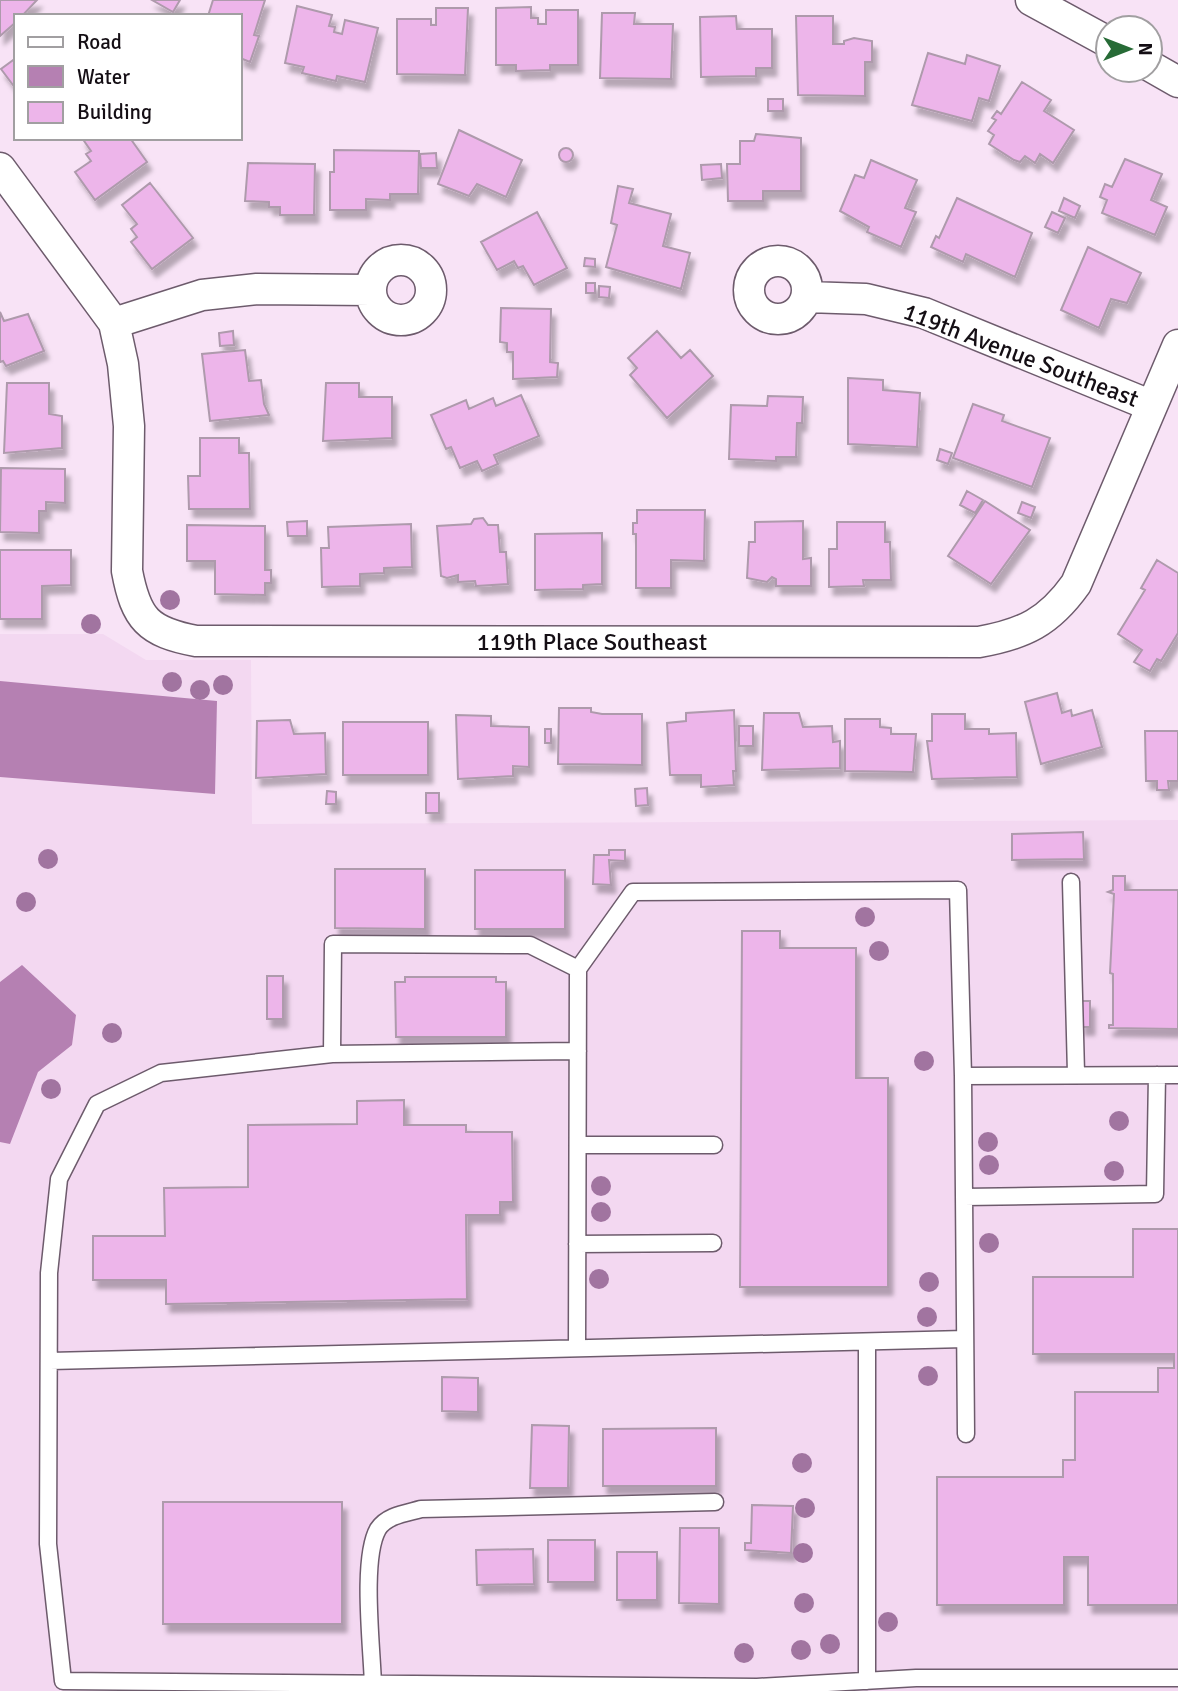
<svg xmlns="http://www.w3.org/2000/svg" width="1178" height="1691" font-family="Signika,sans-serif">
	<defs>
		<filter id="shadow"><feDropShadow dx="4.5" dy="8" stdDeviation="2" flood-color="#0004"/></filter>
	</defs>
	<rect width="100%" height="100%" fill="#f8e3f6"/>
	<path fill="#f3d8f1" d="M0,634H103L146,660H251L252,824L1178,820V1691H0Z"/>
	<path fill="#b580b2" d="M0,681L217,701L215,794L0,777Z
		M22,965L76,1015L72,1045L38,1072L10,1144L0,1142V982Z"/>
	<path fill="#edb5ea" stroke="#ae9aac" stroke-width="2" filter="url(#shadow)" d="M0,0H37L22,16H16V22L0,36Z
		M152,0H180L173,12Z
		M213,0H265L254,35L259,36L250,62L240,58V16H208Z
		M297,6L332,15L329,26L335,27L334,32L342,34L345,20L378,28L365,82L337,76L336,81L302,73L304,67L285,63Z
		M531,7V18H538V24H546V10H578V65H550V70L516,71V65H496V8Z
		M436,8H468L465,75L397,74V19H431V25H436Z
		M602,13H635L634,24H673L671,79L600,78Z
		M736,16L737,29H772V68H756V76L701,77L700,17Z
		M796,16H833V44H844V41L854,38L872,41V62H865V96L798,95Z
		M928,53L965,64L967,55L1000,66L989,101L979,98L972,121L912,105Z
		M16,58V89L1,69Z
		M1022,82L1051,100L1044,111L1074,130L1053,163L1040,154L1035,163L1025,156L1020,162L1014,160L989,144L994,135L988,131L996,120L992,118L997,111L1001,114Z
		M768,99H783V111H768Z
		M459,130L522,160L506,197L477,184L469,196L438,184Z
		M756,134L801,138V191H763V201H728L727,164H740V141H754Z
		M82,138H130L147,162L95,200L75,172L91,161L86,154L91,151Z
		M559 155a7 7 0 1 1 14 0a7 7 0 1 1-14 0Z
		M334,150L419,151L418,194H390V200L366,199V210H330V172H334Z
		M436,153L437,168H421L420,154Z
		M1125,159L1162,174L1151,200L1167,207L1155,235L1102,213L1107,200L1100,197L1105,184L1112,187Z
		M871,160L917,180L905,208L916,212L901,247L867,232L869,227L840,211L855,175L864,178Z
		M248,163L315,164L314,215H280V207H269V202L245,201Z
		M721,164L722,178L702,180L701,165Z
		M150,183L193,238L152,269L131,242L137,237L131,229L137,224L122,205Z
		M618,186L633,189L629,203L671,214L663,246L690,253L681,289L606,267L617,225L611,223Z
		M957,198L1032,233L1015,277L966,254L963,262L931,247L936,236L939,238Z
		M1064,198L1080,206L1075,218L1059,211Z
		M537,212L567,268L534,285L523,266L518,268L514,261L497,270L481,242Z
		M1052,212L1065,218L1058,233L1045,227Z
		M1088,247L1141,273L1127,303L1111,299L1099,328L1061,310Z
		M585,258L595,259V267L584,266Z
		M586,283H595V293H586Z
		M599,286L610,287L609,298L599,297Z
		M501,308L551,309L550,362L558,363L557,377L513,379V352H507V343L500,342Z
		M0,312L4,321L28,314L44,351L6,366L3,361L0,362Z
		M233,331L234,345L220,346L219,333Z
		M657,331L681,358L690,350L713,376L667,418L630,375L637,368L628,358Z
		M245,350L249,381L261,380L264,404L269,415L210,421L202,354Z
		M848,378L883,380V390L920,393L917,447L848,444Z
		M7,383H49V414L62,416V448L4,453Z
		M326,383H359V397H392V438L323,441Z
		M521,395L539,436L494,455L498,464L482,471L477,461L460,468L451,447L446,449L431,415L466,400L469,409L493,398L496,406Z
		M768,396L803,397L802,423H797L796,457H776V461L729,459L731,405L767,406Z
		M973,404L1004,415L1002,421L1050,438L1032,487L953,458Z
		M200,438H239V453H249L250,509H189L188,476H200Z
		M940,449L952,453L948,464L937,460Z
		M1,468L65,469V503L46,502V511H39V533L0,532Z
		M967,491L983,500L975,513L960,505Z
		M985,501L1030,530L991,584L948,556Z
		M1022,502L1035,507L1031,518L1018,513Z
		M637,510H705L704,561L671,560V588H636V534H633V523H637Z
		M483,518L488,525H498L500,552H506L508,584L476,586L475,581L458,582V575L447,578L441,576L437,526L471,524L474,519Z
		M307,521V536H288L287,522Z
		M803,521V559L811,558V586H776V579L772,577L767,582L747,578L749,542H755V522Z
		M837,522H885V542H890L891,580H863L864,586L829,587V549H837Z
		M411,524L412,567L384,568V573L360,574V586L322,587L321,548H329L328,527Z
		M187,525L265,526V570H271V583H265V595L215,594V561H187Z
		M602,533V584L583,585V589L535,590V534Z
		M0,550H71V585L42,586V619H0Z
		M1157,560L1178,573V633L1161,661L1157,659L1150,671L1134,662L1142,650L1118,634L1145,590L1141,588Z
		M1057,693L1062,713L1071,710L1072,716L1092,710L1102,747L1041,764L1025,702Z
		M559,708H591V712L602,714H642V765L558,764Z
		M734,710L736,771H733L734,785L701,787V775H670L667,723L686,721V713Z
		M764,713H799L803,727L832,726L833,742L840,741V768L762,770Z
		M932,714H965V729H989V734L1016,733L1017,777L932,779L927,741H932Z
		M456,715L491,716V726L529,727V767L513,766V776L458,779Z
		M845,719H880V727L891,728V734H916L913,772L845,771Z
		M290,720L294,734L325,733L326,774L256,778L257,721Z
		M343,722H428V775H343Z
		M739,726H753V746H739Z
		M545,729H551V743H545Z
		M1145,731H1178V781H1168L1169,790H1157V781H1146Z
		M647,788L648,805L636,806L635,789Z
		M327,791L336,792V804H326Z
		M426,793H439V813H426Z
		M1083,832L1084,859L1012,860V834Z
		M609,850H625V861L609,860L611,885L593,884L594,855H609Z
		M335,869H425V929L335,928Z
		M475,870H565V929H475Z
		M1113,876H1125V890H1178V1029L1109,1028V1025H1113V974L1110,973L1114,894L1108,892L1113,890Z
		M742,931H780V948H856V1078H888V1287H740Z
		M267,976H283V1019H267Z
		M405,977H496V982H506V1037H396L395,982H405Z
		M1080,1001H1090V1027H1081Z
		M404,1100V1125H466V1132H512L513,1202H500V1215H466L467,1299L166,1304V1280H93V1236H165L164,1188L248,1187V1125L357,1124V1101Z
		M1133,1229H1178V1605H1088V1557H1064V1605H937V1477H1063V1460H1075V1392H1158V1368H1174V1354H1033V1277H1133Z
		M442,1377L478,1378V1412L442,1411Z
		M532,1425L569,1426L568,1488H530Z
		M716,1428V1486H603V1429Z
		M163,1502H342V1624H163Z
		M752,1505L793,1506L791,1553L745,1550V1543H751Z
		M680,1528H719V1604L679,1603Z
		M548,1540H595V1582H548Z
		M533,1549L534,1584L477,1585L476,1550Z
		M617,1552H657V1600H617Z"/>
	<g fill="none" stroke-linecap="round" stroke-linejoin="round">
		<g stroke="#6d5b6c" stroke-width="19">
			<path id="lane" d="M1071,882L1076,1073
				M332,1054L578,1051
				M1178,1075L963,1076L958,890L633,892L578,969L530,945L333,944L332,1054L161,1073L97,1104L59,1179L49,1273L48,1544L63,1681L757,1687L916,1678H1178
				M963,1076L966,1434
				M578,1145H714
				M964,1197L1155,1194L1157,1075
				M577,1244L713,1243
				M577,1348L578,969
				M50,1361L965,1339
				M867,1681V1342
				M373,1685C372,1648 361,1559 378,1529C387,1515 407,1513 421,1509L715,1502"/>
		</g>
		<g stroke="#6d5b6c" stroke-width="33">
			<path id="street" d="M1031,0L1108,42
				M1150,66L1178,82
				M0,168L114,323L123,364L129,426L127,571C136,619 148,632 196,641L979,642C1024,634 1049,622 1076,584L1178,345
				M371 290a30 30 0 1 1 60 0a30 30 0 1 1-60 0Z
				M749 290a29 29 0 1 1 58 0a29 29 0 1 1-58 0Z
				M807,297L866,299L924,313L1152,406
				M114,323L202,295L257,289L371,290"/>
		</g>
		<use href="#lane" stroke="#fff" stroke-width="16"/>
		<use href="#street" stroke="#fff" stroke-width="30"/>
	</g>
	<g fill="#a174a0">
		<circle cx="170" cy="600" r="10"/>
		<circle cx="91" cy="624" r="10"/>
		<circle cx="172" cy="682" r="10"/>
		<circle cx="223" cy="685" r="10"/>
		<circle cx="200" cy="690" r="10"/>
		<circle cx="48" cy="859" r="10"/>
		<circle cx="26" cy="902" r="10"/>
		<circle cx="865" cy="917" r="10"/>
		<circle cx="879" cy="951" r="10"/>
		<circle cx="112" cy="1033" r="10"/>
		<circle cx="924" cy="1061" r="10"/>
		<circle cx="51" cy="1089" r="10"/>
		<circle cx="1119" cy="1121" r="10"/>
		<circle cx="988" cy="1142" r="10"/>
		<circle cx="989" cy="1165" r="10"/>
		<circle cx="1114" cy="1171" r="10"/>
		<circle cx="601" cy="1186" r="10"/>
		<circle cx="601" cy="1212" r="10"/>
		<circle cx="989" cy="1243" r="10"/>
		<circle cx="599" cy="1279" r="10"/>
		<circle cx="929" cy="1282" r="10"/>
		<circle cx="927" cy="1317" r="10"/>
		<circle cx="928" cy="1376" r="10"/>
		<circle cx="802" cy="1463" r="10"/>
		<circle cx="805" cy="1508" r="10"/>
		<circle cx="803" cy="1553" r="10"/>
		<circle cx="804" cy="1603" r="10"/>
		<circle cx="888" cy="1622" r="10"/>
		<circle cx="830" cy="1644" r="10"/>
		<circle cx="801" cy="1650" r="10"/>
		<circle cx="744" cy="1653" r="10"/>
	</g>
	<g text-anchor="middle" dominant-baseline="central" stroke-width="5" stroke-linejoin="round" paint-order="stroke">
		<g font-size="24" fill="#140e14" stroke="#fff">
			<text transform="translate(1021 355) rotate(21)">119th Avenue Southeast</text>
			<text x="592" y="642">119th Place Southeast</text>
		</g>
	</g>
	<rect x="14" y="14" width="228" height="126" fill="#ffffff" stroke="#a19fa1" stroke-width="2"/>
	<rect x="28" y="37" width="35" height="10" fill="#ffffff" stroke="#a19fa1" stroke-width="2"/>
	<text x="77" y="49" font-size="21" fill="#140e14">Road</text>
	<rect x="28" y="66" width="35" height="21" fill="#b580b2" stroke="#a19fa1" stroke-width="2"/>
	<text x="77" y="84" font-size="21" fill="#140e14">Water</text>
	<rect x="28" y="102" width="35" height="21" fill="#edb5ea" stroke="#a19fa1" stroke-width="2"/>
	<text x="77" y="119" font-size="21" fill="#140e14">Building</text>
	<g transform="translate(1129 49) rotate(90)"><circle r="33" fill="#ffffff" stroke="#a19fa1" stroke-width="2"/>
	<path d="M0-5L12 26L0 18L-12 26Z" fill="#276b36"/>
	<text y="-10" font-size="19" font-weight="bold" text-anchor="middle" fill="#140e14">N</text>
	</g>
</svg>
